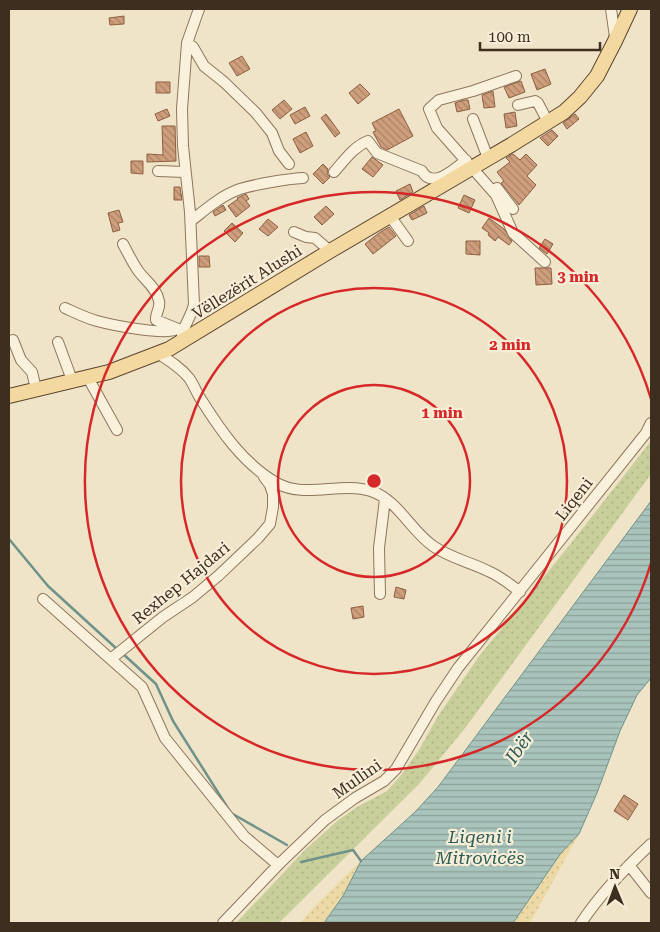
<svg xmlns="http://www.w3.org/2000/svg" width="660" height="932" font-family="'Roboto Serif',serif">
	<defs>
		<pattern id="sand-dots" width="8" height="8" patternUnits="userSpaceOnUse" patternTransform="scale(1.25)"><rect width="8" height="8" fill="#ecd9a5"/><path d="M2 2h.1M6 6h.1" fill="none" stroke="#cbbb8e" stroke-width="1.8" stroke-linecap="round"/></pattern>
		<pattern id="park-dots" width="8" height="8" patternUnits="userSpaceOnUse" patternTransform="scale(1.25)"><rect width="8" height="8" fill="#c9cf9b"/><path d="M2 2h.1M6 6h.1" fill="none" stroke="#aeb285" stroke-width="1.8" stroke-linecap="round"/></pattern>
		<pattern id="water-rules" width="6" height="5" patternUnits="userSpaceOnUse" patternTransform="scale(1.25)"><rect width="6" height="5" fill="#a9c4bc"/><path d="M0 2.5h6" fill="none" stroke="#8ba098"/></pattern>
		<pattern id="building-back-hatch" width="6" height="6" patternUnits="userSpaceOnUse" patternTransform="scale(1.25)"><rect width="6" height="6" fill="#cf9f7d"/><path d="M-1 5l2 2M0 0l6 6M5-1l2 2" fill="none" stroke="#a98266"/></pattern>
	</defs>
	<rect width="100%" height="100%" fill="#f0e4c8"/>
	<path fill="url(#sand-dots)" d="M579,834L530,923H513L561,853Z
		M361,861L343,896L324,923H300L317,904Z"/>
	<path fill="url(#park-dots)" d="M651,441V474L466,727L420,783L279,923H236L305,850L337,821L357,807L387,791L402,774L419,750L438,716L480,655L568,547Z"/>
	<path fill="url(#water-rules)" stroke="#6f938a" d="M651,501V678L637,695L620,731L597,793L579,834L561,853L513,923H324L343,896L361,861L415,812L438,787Z"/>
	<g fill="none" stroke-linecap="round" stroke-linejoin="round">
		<path stroke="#6f938a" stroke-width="2.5" d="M9,539L48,586L118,650
			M122,653L156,684L173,721L231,813L287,845
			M301,862L353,850L361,861"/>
	</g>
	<path fill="url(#building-back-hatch)" stroke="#8d5f41" d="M124,16V24L110,25L109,18Z
		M242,56L250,69L237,76L229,63Z
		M545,69L551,84L537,90L531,74Z
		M521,81L525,92L509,98L504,87Z
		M156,82H170V93H156Z
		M360,84L370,94L358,104L349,93Z
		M493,91L495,107L484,108L482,95Z
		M284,100L292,109L280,119L272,110Z
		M464,100H468L470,109L457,112L455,103Z
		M305,107L310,116L295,124L290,115Z
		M167,109L170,116L158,121L155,114Z
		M399,109L413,136L387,150L381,147L373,132L376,131L372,123Z
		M515,112L517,126L506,128L504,114Z
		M326,114L340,133L335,137L321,118Z
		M575,114L579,119L567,129L563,123Z
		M162,126H175L176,161L147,162V154L163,155Z
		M552,130L558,136L548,146L540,138Z
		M306,132L313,146L300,153L293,139Z
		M513,154L520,160L526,154L537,165L527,176L536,185L519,205L501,183L504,181L497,172L510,162L506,158Z
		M372,157L383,165L373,177L362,169Z
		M131,161H143V174L131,173Z
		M323,164L328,169L327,174L330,177L323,184L313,174Z
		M410,184L413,192L400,200L396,191Z
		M174,187H180L182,200H174Z
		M246,194L249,199L246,201L250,206L236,217L228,206L238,199L237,198Z
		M464,195L475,200L469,213L458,208Z
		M223,205L226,210L215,216L213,212Z
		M326,206L334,214L322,225L314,217Z
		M424,206L427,213L412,220L409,215Z
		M119,210L123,222L118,223L120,230L113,232L108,213Z
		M489,218L504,229L512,241L509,245L498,237L495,241L488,235L489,233L482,228Z
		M268,219L278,227L268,236L259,229Z
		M232,223L243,233L235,242L224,231Z
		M389,227L396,236L373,254L365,244L379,233Z
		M545,239L553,244L547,254L539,248Z
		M466,241H480V255L466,254Z
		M199,256H209L210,267H199Z
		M535,268H551L552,284L536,285Z
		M396,587L406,590L404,599L394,597Z
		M363,606L364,617L353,619L351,608Z
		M624,795L638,804L628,820L614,811Z"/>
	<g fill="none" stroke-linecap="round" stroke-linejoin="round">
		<g stroke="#8d765c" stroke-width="12">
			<path id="minor" d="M611,9L615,37
				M187,43L193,47L204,66L224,82L256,113L272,133L279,151L289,164
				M516,76L473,91L439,100L429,109L437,128L496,195L513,233L545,262
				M518,105L535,101L538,103L548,122
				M473,119L488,158
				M158,171L185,172
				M334,172C344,161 353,147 368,141L377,153L422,171C432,190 455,169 466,160
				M497,188L513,209
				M390,216L408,241
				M191,221C206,209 222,195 240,189C257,184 286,179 303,178
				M294,232L306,237L315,238L330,251
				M123,244C128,253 133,264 139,272C146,281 157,289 159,301C161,308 155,313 156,320L183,331
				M65,308C76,313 86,318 97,321C112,325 166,336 177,329
				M13,340L21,360L32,372L36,389
				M58,342L72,380
				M182,342C180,329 192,317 194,304L190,212L183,146L182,109L187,43L199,9
				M159,354C170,361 181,368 189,378C194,385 197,394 202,401C221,431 243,463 275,482C304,500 340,481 371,491C398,500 411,531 433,546C450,558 470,562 488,571C500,576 510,584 520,592
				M87,376L117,430
				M380,594L379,548L385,499
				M43,599L142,687L165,738L244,836L278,865
				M112,658L163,617L193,597L218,576L258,538L270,524L273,507V494L270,485L264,477
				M629,865L651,893
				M223,923L278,865L325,820L355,798L384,781L396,769L436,701L458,668L646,433L651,423
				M581,923C601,893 625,868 651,844"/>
		</g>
		<g stroke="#5b4430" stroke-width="16">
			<path id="major" d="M9,396L109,372L169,349L330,251L511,145L564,112L580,97L597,76L615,41L630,9"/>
		</g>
		<use href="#minor" stroke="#faf1dc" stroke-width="10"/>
		<use href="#major" stroke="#f3d9a0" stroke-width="14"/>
	</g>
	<g fill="none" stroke="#d62828" stroke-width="2.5">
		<circle cx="374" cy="481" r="96"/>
		<circle cx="374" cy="481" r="193"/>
		<path d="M651 563A289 289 0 1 1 651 399"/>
	</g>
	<g text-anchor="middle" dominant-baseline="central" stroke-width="4.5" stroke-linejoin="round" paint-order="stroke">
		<g font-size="16" fill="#3d2e20" stroke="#f7eed8">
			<text transform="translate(247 282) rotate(-32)">Vëllezërit Alushi</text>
			<text transform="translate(574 499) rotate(-52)">Liqeni</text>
			<text transform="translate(181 583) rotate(-39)">Rexhep Hajdari</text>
			<text transform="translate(357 779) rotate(-35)">Mullini</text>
		</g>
		<g font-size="18" font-style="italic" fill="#2f5d5a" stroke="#f7eed8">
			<text transform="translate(519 747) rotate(-55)">Ibër</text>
			<text x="480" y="836">Liqeni i<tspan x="480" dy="21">Mitrovicës</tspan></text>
		</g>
	</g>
	<circle cx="374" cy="481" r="8" fill="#d62828" stroke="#f7eed8" stroke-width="2.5"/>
	<g font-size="15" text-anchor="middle" font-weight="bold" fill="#d62828" stroke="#f7eed8" stroke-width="4.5" stroke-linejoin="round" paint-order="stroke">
		<text x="578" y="282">3 min</text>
		<text x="510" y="350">2 min</text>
		<text x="442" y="418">1 min</text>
	</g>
	<rect width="660" height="932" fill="none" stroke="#3d2e20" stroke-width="20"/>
	<g transform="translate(615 887) rotate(359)" stroke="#f7eed8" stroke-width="4" paint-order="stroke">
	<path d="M0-4L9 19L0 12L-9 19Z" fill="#3d2e20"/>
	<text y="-8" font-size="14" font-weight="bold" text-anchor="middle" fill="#3d2e20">N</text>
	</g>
	<path d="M480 42v8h120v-8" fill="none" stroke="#3d2e20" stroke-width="2.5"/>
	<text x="488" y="42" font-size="15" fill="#3d2e20" stroke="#f7eed8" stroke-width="4" paint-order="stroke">100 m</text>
</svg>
